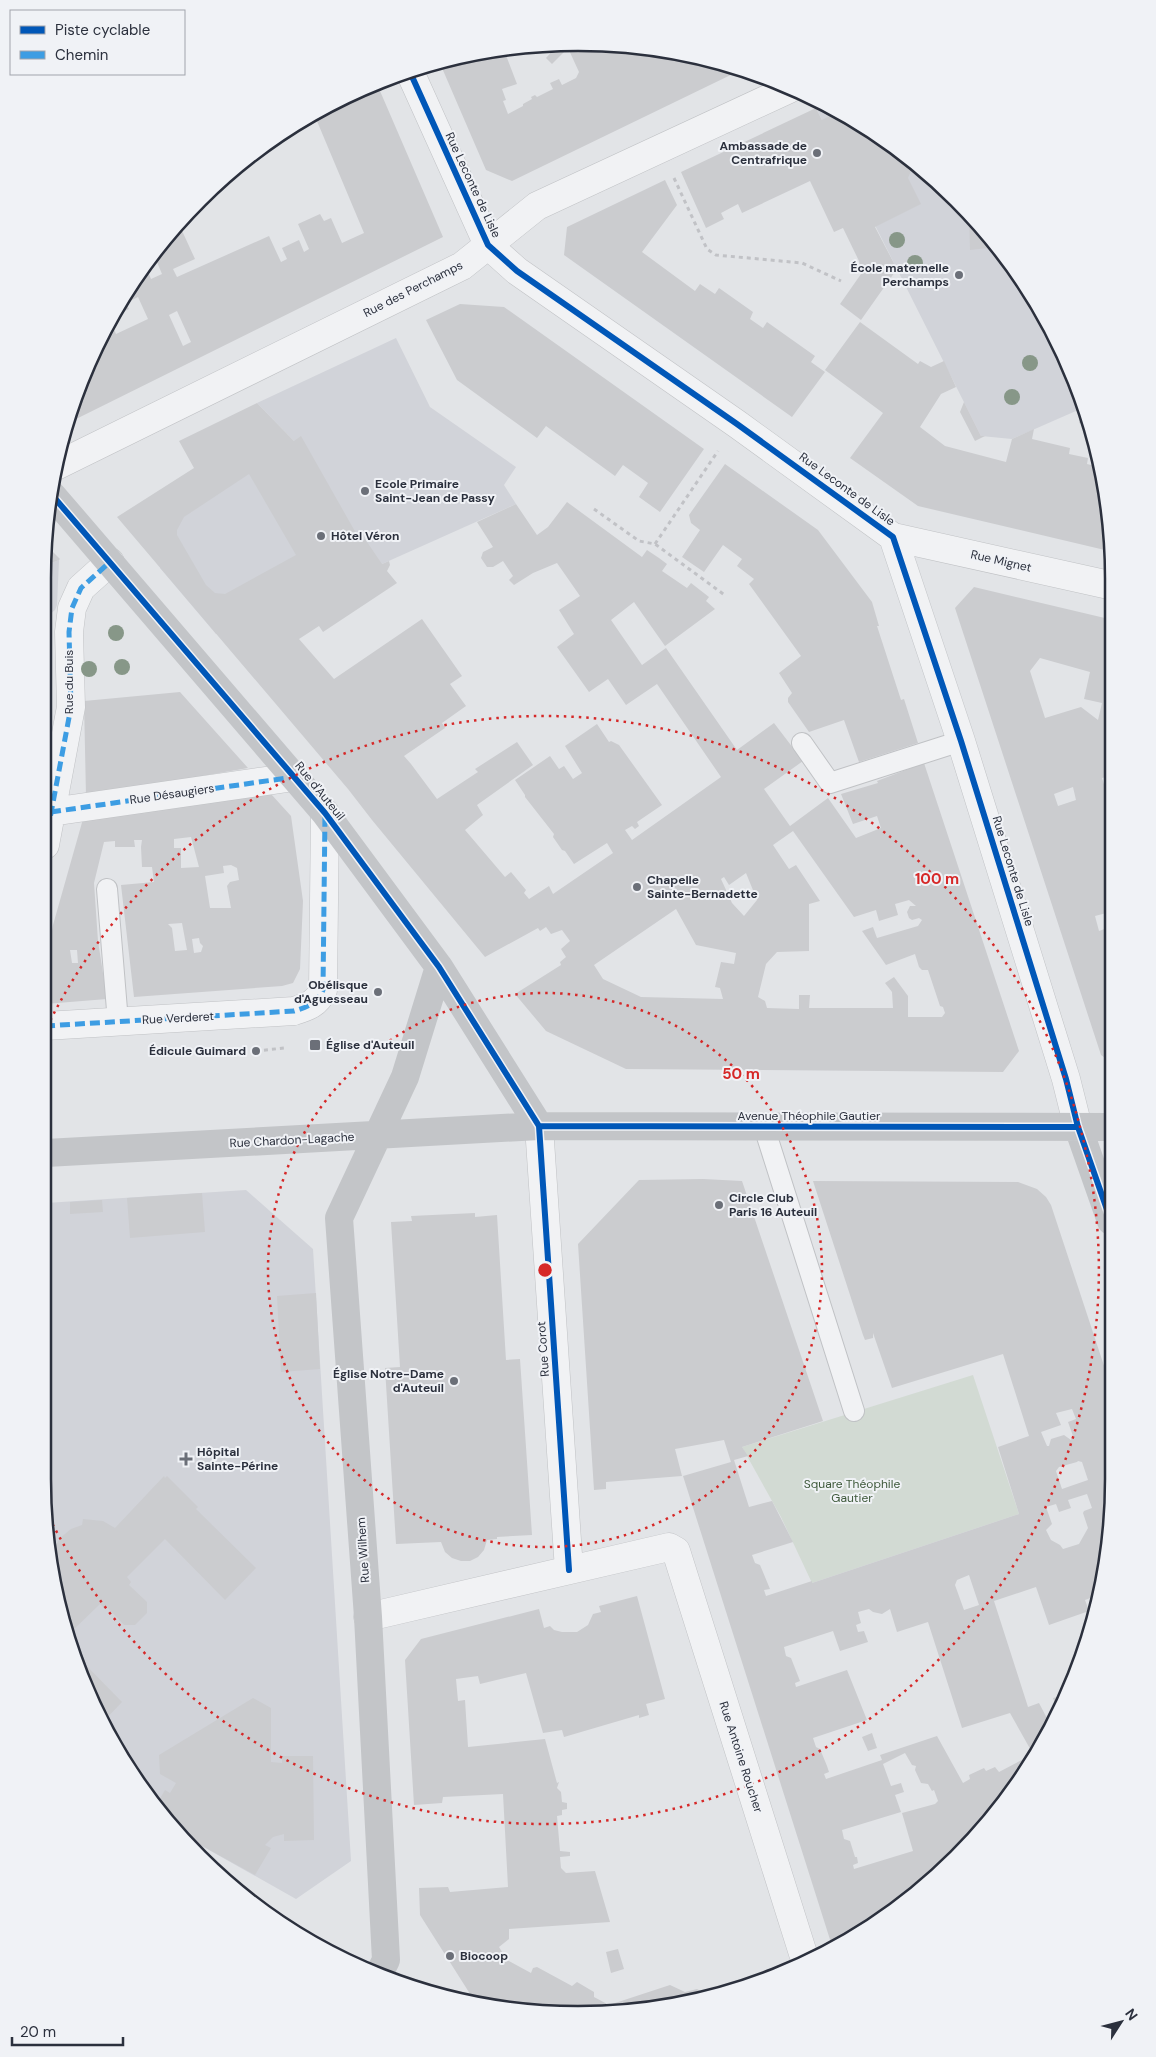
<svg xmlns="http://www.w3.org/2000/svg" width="1156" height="2057" font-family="'DM Sans',sans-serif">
	<rect width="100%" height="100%" fill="#e2e4e7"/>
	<path fill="#d1d3d9" d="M823,104L846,114L956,199L1023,281L1085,407L1012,439L981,436L816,108Z
		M396,338L430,407L516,467L504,485L516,504L382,564L297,583L216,634L160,568L167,528L294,441L257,403Z
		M59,560L57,605L55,610L49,615L44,616V566Z
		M246,1190L313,1249L351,1861L296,1899L177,1832L153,1805L98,1716L71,1651L47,1549L46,1203Z"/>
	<path fill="#d2dad3" d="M973,1375L1019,1514L812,1583L781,1517L742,1447Z"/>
	<path fill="#cbcccf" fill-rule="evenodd" d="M559,44L627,46L630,54L648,47L743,69L512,181L486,170L439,61L504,50L517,84L502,89L506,100L503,101L508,114L523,106V104L532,99L531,97L535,95L537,97L553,89L550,83L559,79L562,85L576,78L579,72L568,48L552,64L546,58Z
		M377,84L443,237L68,423L110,321L116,334L148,319L138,297L128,302L125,296L146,267L151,279L162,274L154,255L178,222L195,259L173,269L177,277L269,236L281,262L287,259L282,248L299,240L304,252L309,249L298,224L320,214L324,221L331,218L342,243L364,233L314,114L341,98ZM177,311L191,342L183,346L169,315Z
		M816,108L822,120L839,111L846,114L913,166L908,178L921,204L875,227L897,269L861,320L840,304L861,274L859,261L843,228L834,232L810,181L742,213L738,204L721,213L724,219L706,228L681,172Z
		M665,180L677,205L642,252L695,291L700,284L715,294L719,288L753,312L750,319L763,328L767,322L815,356L811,362L825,372L792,417L564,255L567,227Z
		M969,215L996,247L970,250Z
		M126,303L129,309L120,313L117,307Z
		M460,304L504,307L704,449L660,512L639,497L648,483L623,465L615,476L546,426L537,438L457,380L426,320Z
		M860,322L918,364L920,361L931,367L944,361L956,387L941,394L920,427L945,446L1006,462L1012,439L1034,429L1032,439L1070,448L1069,454L1088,458L1087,464L1099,467L1109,508V551L918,506L850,458L883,413L825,370Z
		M964,402L981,436H985L975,441L960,412Z
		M257,403L294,441L301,436L361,542L365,539L382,564L389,561L390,565L387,571L397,583L323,632L319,626L299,639L334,679L422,619L462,676L450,684L466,706L442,723L445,728L404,756L411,764L437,799L478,772L475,769L517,742L533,765L477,805L483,815L465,830L505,877L511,872L526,890L524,893L529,899L549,886L553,894L613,853L607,843L574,864L565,851L562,850L553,837L554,834L525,797V795L515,780L550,756L559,769L564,766L573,779L582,773L565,746L597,724L609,742L611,741L619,745L662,805L637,822L639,826L635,829L632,826L625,830L632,840L721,777L657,684L626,705L608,679L589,692L557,647L574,634L559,610L580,596L557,563L533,573L514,585L509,580L513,576L503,561L493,567H487L481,558L483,552L493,547L477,522L516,504L537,535L548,527L567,502L642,557L647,550L659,558L667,564L662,571L687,588L691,583L709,597L706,601L715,609L665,646L634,602L611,620L642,665L666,648L737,750L774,723L803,761L764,789L790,826L828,798L856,838L881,828L877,816L853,824L841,794L878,783L877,781L924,763L1019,1051L1003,1072L626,1069L546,1031L515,994L561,965L560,962L566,957L561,949L570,941L562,930L551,934L546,927L540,931L538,928L485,957L372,820L348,789L117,517L194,468L179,441ZM249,474L296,555L225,594L215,593L206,585L177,535V530L184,517ZM793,831L854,917L876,910L879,921L898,915L895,904L909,900L916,906H910L907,912L909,918L912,920L919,918L922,920L918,926L877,938L873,927L862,931L886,965L915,954L919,967L922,970H928L940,1006L943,1007L945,1013L942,1017H908V996L894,977L885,983L892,992L893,1008H809L810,995H799V1009L767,1008L765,1001L758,997L766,964L777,952L809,951V904L820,901L796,865L789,869L773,845ZM746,873L757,900L744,916L732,903L721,879L724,877L729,885ZM676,909L696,945L736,953L734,964L721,962L715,987L720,988L723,999L641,997L603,979L594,965Z
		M1085,407L1090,426L1079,423L1082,409Z
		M725,464L818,530L872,602L879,626H877L901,700L904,699L918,743L859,762L844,720L809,732L788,702V698L792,693L779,673L801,656L749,584L754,579L737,566L742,559L723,545L704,572L682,557L700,530L691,523L689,515Z
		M44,543L60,559L59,560L44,566Z
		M974,587L1109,619L1110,776L1102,778L1110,803V912L1095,916L1099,931L1110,927L1111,1062L1101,1055L955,608ZM1040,658L1090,672L1084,699L1102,703L1098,720L1081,707L1045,718L1030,671ZM1073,787L1076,800L1058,806L1054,794Z
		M180,692L248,768L86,796L84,701Z
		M271,794L291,816L303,901L300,969L293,983L282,986L134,997L121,885L154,882L152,867H142L141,847L142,840H134L135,847H115V841L104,842L94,883L98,941L107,999L45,1004V970L53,925L83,819ZM191,837L199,867L181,868V848H174V839ZM231,865L237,868L239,880L230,882L227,886L231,908H210L205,876L224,873L223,866ZM182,923L187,950L175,951L172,928L168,924ZM199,938L200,943L203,946L201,952L194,953L192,939ZM70,950H77L78,963H72Z
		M703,1179L742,1181L823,1421L742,1447L748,1456L734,1460L749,1507L772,1501L793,1542L752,1555L755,1563L760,1565L770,1589L764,1590L766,1596L812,1581V1583L1019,1514L998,1447L1029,1436L1003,1354L892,1388L873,1333V1338L865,1340L863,1335L813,1181L1018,1182L1037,1189L1046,1197L1051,1205L1112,1390V1514L1096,1596L1085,1600L1089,1611L1049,1625L1036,1587L994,1601L1028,1707L1039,1703L1051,1726L1042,1747L981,1832L951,1861L921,1877L924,1887L877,1920L872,1922V1924L846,1943L833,1949L683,1476L731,1462L724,1440L675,1449L682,1476L606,1482V1489L594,1490L578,1244L639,1180ZM1072,1409L1076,1419L1068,1422L1073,1436L1071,1440L1064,1435L1051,1439L1049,1446H1047L1041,1432L1061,1425L1056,1413ZM1078,1461L1082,1462L1088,1480L1062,1489L1056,1471L1059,1467L1077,1462ZM1087,1494L1092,1508L1084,1511L1083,1513L1088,1528L1079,1544L1063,1549L1060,1545L1051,1540L1046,1530L1052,1524L1046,1507L1056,1504L1059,1512L1071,1508L1068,1500ZM969,1575L979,1605L964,1610L955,1585L957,1580ZM869,1609L873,1612L882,1614L890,1609L897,1632L928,1622L962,1728L1010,1713L1033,1754L999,1772L995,1767L986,1771L984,1768L969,1775L970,1779L963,1783L937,1736L880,1755L882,1760L826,1779L824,1774L829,1772L827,1766L820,1749L816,1747L813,1738L867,1720L847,1670L796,1687L795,1683L800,1681L791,1658L786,1656L784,1647L833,1631L840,1651L868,1642L864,1631L858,1632L856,1625L861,1623L858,1612ZM905,1753L912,1765L916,1766L915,1770L921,1783L928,1784L932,1791L934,1790L938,1801L935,1804L902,1813L913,1851L854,1869L853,1865L858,1863L857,1857H855L850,1841L844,1839L842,1830L901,1812L895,1795L904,1792L901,1783L891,1786L883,1764Z
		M202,1193L205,1232L130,1238L127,1198Z
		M102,1200L103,1212L70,1214V1202Z
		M475,1213V1217L497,1215L506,1360L520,1359L532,1535L497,1537V1539L487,1540L484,1550L478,1557L470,1561H461L452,1558L445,1552L441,1542L396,1544L385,1368L400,1367L391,1222L412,1221L411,1216Z
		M316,1293L320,1369L281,1372L277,1296Z
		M164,1476L165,1478L167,1476L198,1507L196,1509L256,1568L225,1600L165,1539L127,1577L131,1582L129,1585L147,1602V1613L135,1625H124L107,1607L105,1609L100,1604L67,1636L51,1564L55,1547L60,1538L71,1529L82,1525L83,1519L103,1521L115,1528Z
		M637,1596L665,1699L646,1704L649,1715L639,1718V1715L564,1737L562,1730L543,1733L526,1673L480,1684L478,1676L456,1679L458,1701L465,1700L468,1747L545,1739L557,1783L559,1782L557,1788L561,1792L562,1802L567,1803V1809L562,1810V1815L557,1816L560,1851L570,1852V1856L560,1857L561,1868L566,1873L595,1871L610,1922L509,1929V1939L499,1947L507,1960L531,1973L533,1968L537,1967L572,1986L577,1982L594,1992V1997L609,2005L670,1985L685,1992L697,1989L710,1996L683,2004L613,2013L508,2010L489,2006L472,1997L420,1915L419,1888L448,1887L450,1892L508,1887L503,1794L443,1797L442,1803L414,1805L405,1660L421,1639L539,1609L544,1628L550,1626L554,1630L562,1632H577L588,1625L593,1614L601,1612L599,1606Z
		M70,1649L122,1702L102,1723L98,1716Z
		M1065,1695L1060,1707L1057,1708L1053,1698Z
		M253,1698L271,1708V1762L282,1763V1756H313L314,1840L284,1841V1834L273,1837L265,1845L271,1848L255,1875L177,1832L155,1807L165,1790L170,1793L176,1783L160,1774L159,1755Z
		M872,1733L877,1748L868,1751L862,1737Z
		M618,1949L624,1969L611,1973L606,1952Z"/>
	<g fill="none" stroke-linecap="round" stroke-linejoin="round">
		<g stroke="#c0c2c5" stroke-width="22">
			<path id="lane" d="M802,743L830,783L961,741
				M107,889L118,1022
				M764,1127L854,1411"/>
		</g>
		<g stroke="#c0c2c5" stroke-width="29">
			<path id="street" d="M410,72L488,245L517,271L737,424L893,537L961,741L1066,1079L1078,1127
				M56,466L462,266L537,206L789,89
				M893,537L1109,585
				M51,812L294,777
				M45,845L71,707L69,632L72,608L81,588L110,562
				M45,1026L294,1011C307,1007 317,1004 323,990L325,813
				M539,1126L569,1570
				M368,1617L669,1547L676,1551L806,1963"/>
		</g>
		<path stroke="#c1c2c6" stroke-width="3" stroke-dasharray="4 4" stroke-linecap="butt" d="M674,178L707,249L716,255L802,263L841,281
			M594,509L639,541L655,544L726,596
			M655,544L718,451
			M256,1051L284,1048"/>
		<use href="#lane" stroke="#f1f2f4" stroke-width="20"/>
		<use href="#street" stroke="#f1f2f4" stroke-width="28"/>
		<path stroke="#c3c5c8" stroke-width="28" d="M52,495L325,813L439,967L539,1126
			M1078,1127L1111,1221
			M46,1153L539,1126L1111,1127
			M379,1974L386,1960L368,1617L339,1218L405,1077L439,967"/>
		<path stroke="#3d9de3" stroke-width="5" stroke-dasharray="10 5" stroke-linecap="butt" d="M51,812L294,777
			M45,845L71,707L69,632L72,608L81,588L110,562
			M45,1026L294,1011C307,1007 317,1004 323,990L325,813"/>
		<g stroke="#f0f2f6" stroke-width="9">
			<path id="cycleway" d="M410,72L488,245L517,271L737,424L893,537L961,741L1066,1079L1078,1127L1111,1221
				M52,495L325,813L439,967L539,1126L569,1570
				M539,1126L1078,1127"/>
		</g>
		<use href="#cycleway" stroke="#0057b8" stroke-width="6"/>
	</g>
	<g fill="#879788">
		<circle cx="897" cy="240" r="8"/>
		<circle cx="915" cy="263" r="8"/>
		<circle cx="1030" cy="363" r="8"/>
		<circle cx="1012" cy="397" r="8"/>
		<circle cx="116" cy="633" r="8"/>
		<circle cx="122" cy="667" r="8"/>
		<circle cx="89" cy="669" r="8"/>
	</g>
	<g fill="none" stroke="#d62828" stroke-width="2.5" stroke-dasharray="2.5 5">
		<circle cx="545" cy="1270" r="277"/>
		<path d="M47 1027A554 554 0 1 1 47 1513"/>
	</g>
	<g fill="#6b6f78" stroke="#f0f2f6" stroke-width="2">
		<circle cx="817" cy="153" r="5"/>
		<circle cx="959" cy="275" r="5"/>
		<circle cx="365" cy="491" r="5"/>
		<circle cx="321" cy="536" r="5"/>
		<circle cx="637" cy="887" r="5"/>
		<circle cx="378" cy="992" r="5"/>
		<rect x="309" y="1039" width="12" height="12" rx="2.5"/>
		<circle cx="256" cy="1051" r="5"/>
		<circle cx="719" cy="1205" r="5"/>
		<circle cx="454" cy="1381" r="5"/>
		<path d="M183.5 1451.5h5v5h5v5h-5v5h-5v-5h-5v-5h5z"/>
		<circle cx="450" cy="1956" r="5"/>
	</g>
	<g text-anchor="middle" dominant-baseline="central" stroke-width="4" stroke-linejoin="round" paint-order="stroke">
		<g font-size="12" font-weight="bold" fill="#2b303d" stroke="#f0f2f6" text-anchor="start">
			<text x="807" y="146" text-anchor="end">Ambassade de<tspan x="807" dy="14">Centrafrique</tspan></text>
			<text x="949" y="268" text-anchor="end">École maternelle<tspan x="949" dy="14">Perchamps</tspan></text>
			<text x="375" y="484">Ecole Primaire<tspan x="375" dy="14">Saint-Jean de Passy</tspan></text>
			<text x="331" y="536">Hôtel Véron</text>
			<text x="647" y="880">Chapelle<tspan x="647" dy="14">Sainte-Bernadette</tspan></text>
			<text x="368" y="985" text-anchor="end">Obélisque<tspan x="368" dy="14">d'Aguesseau</tspan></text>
			<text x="326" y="1045">Église d'Auteuil</text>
			<text x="246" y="1051" text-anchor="end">Édicule Guimard</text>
			<text x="729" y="1198">Circle Club<tspan x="729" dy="14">Paris 16 Auteuil</tspan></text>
			<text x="444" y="1374" text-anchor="end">Église Notre-Dame<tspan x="444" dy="14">d'Auteuil</tspan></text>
			<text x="197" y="1452">Hôpital<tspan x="197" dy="14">Sainte-Périne</tspan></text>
			<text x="460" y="1956">Biocoop</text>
		</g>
		<g font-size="12" fill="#2b303d" stroke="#f0f2f6">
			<text transform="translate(473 185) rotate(65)">Rue Leconte de Lisle</text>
			<text transform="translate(413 289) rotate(-27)">Rue des Perchamps</text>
			<text transform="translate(847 489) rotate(36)">Rue Leconte de Lisle</text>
			<text transform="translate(1001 561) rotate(13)">Rue Mignet</text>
			<text transform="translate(69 682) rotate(-90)">Rue du Buis</text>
			<text transform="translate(320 791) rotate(51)">Rue d'Auteuil</text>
			<text transform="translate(172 794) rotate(-8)">Rue Désaugiers</text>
			<text transform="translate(1013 871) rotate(73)">Rue Leconte de Lisle</text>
			<text transform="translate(178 1018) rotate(-3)">Rue Verderet</text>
			<text x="809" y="1116">Avenue Théophile Gautier</text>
			<text transform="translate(292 1140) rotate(-3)">Rue Chardon-Lagache</text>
			<text transform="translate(543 1349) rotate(-94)">Rue Corot</text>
			<text transform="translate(363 1550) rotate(-94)">Rue Wilhem</text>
			<text transform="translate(741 1757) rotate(72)">Rue Antoine Roucher</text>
		</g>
		<g font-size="12" fill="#3d583a" stroke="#f0f2f6">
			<text x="852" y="1484">Square Théophile<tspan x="852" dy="14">Gautier</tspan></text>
		</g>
	</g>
	<path d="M0 0H1156V2057H0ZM578 51H578A527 527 0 0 1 1105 578V1479A527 527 0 0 1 578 2006H578A527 527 0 0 1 51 1479V578A527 527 0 0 1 578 51Z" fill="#f0f2f6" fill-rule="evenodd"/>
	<path fill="none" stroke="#2b303d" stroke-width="2.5" d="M578 51H578A527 527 0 0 1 1105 578V1479A527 527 0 0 1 578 2006H578A527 527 0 0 1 51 1479V578A527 527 0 0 1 578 51Z"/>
	<circle cx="545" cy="1270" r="8" fill="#d62828" stroke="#f0f2f6" stroke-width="2.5"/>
	<g font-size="15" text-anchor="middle" font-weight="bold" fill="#d62828" stroke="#f0f2f6" stroke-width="4" stroke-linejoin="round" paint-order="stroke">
		<text x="937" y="884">100 m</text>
		<text x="741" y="1079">50 m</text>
	</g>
	<rect x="10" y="10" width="175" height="65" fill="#f0f2f6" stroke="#a1a4ac"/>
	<rect x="20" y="26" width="25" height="8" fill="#0057b8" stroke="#a1a4ac"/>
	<text x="55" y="35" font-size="15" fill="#2b303d">Piste cyclable</text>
	<rect x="20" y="51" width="25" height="8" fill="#3d9de3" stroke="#a1a4ac"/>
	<text x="55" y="60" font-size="15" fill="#2b303d">Chemin</text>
	<g transform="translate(1121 2022) rotate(54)" stroke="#f0f2f6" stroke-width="4" paint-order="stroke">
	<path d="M0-4L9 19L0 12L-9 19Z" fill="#2b303d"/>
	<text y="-8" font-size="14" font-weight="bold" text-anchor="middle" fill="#2b303d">N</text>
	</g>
	<path d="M12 2037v8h111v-8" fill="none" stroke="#2b303d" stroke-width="2.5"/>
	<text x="20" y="2037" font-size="15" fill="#2b303d" stroke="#f0f2f6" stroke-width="4" paint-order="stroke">20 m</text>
</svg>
